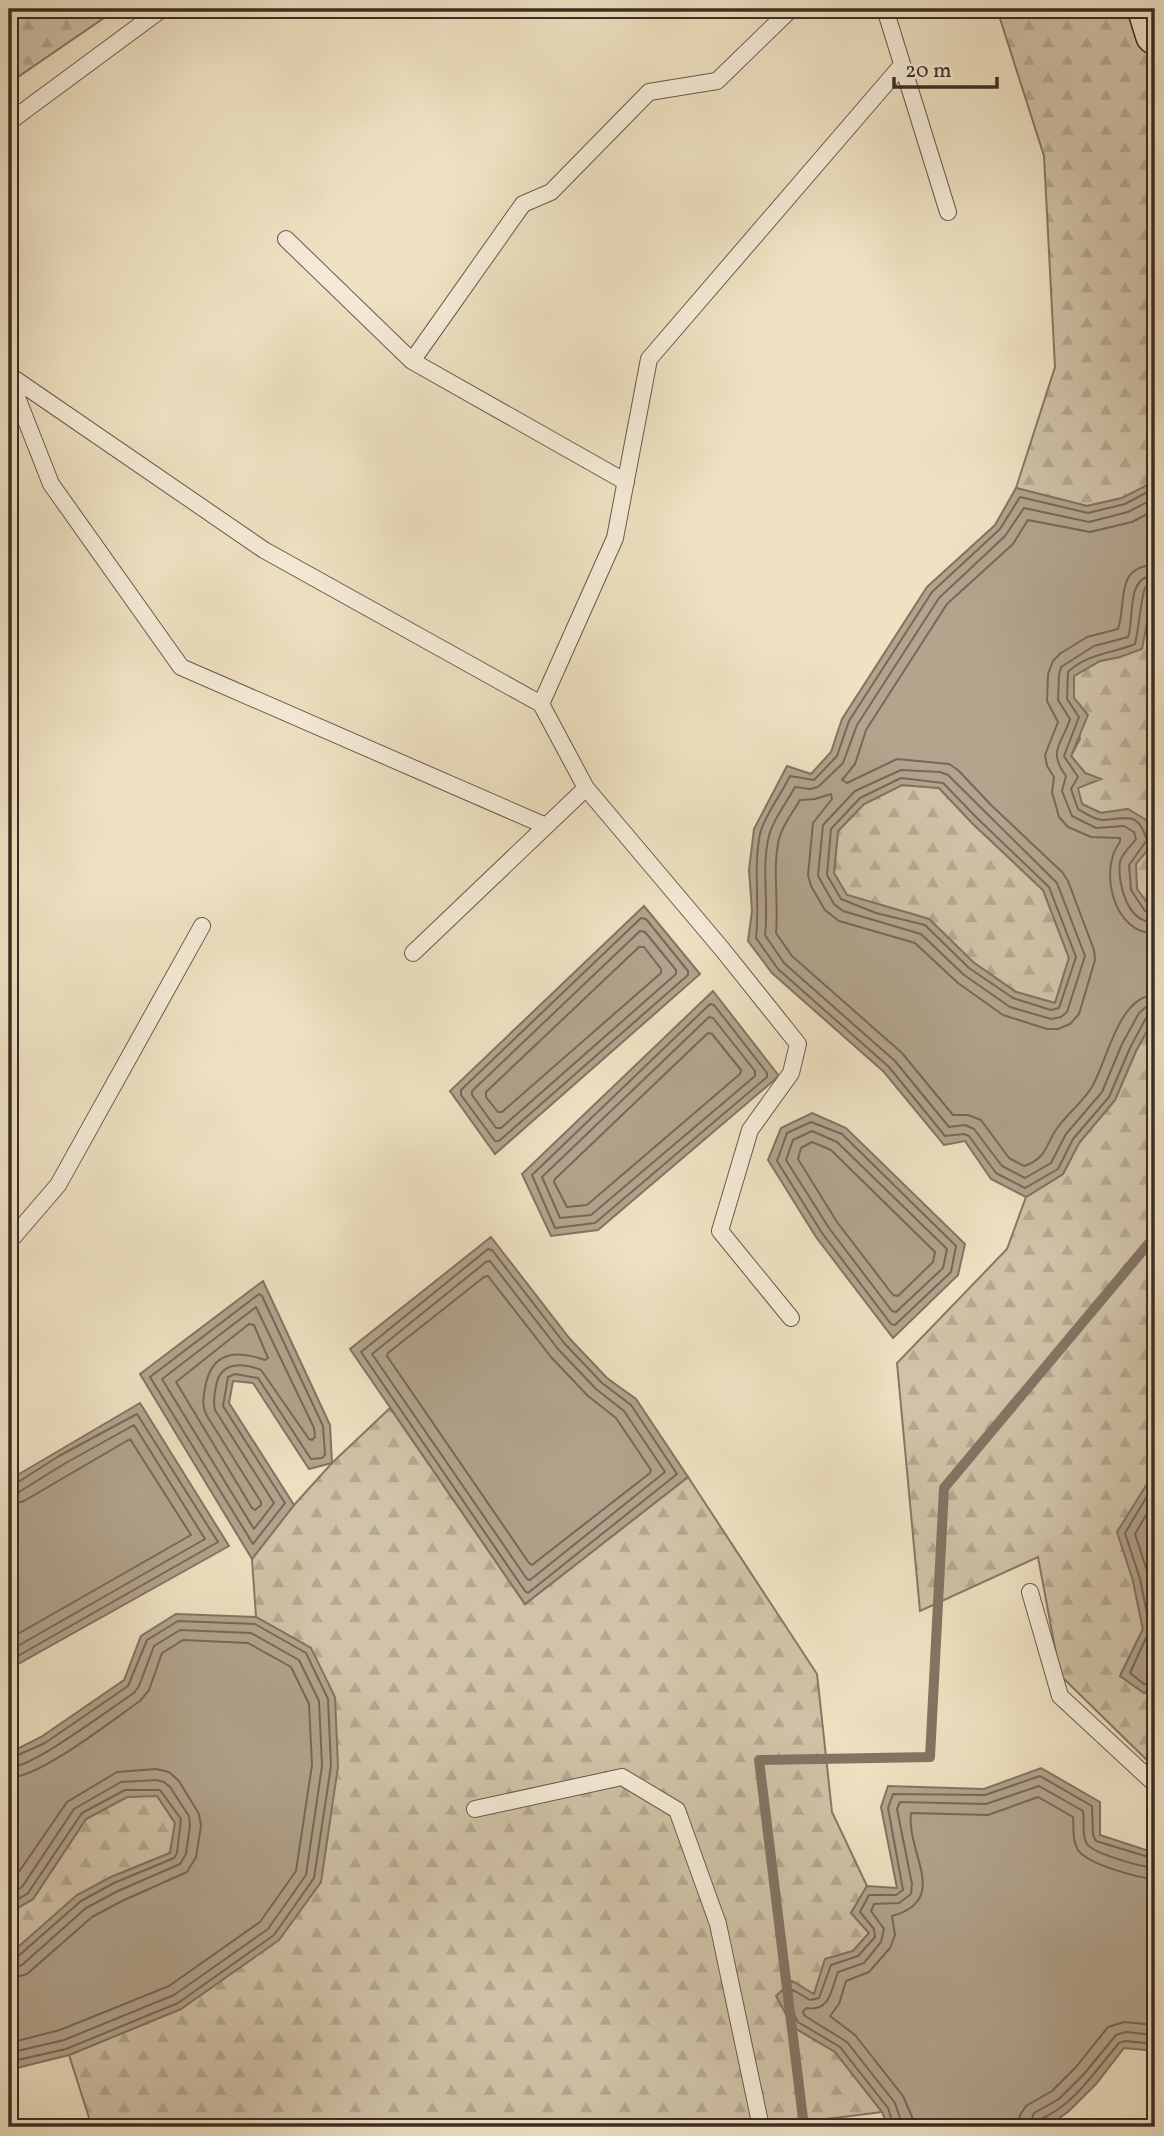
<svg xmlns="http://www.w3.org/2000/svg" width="1164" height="2136" font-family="Vollkorn,serif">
	<defs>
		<pattern id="forest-firs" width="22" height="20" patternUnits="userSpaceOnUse" patternTransform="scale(1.75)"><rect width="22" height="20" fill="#d1c3a8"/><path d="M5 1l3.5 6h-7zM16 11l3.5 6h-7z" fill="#b4a890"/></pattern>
	</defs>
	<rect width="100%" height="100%" fill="#efe2c3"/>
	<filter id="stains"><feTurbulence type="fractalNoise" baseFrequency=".00286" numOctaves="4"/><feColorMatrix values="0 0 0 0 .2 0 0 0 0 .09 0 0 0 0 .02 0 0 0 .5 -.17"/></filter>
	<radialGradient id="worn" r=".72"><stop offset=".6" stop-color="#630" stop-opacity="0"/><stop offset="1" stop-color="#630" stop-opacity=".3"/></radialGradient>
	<path fill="url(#forest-firs)" stroke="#867866" stroke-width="2" d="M9,9H117L9,83Z
		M997,9H1155V482L1123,498L1087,506L1016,488L1055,367L1044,156Z
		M1155,590V906L1150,907L1137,889L1128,809L1101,813L1082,804L1077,788L1100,779L1085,773L1071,756L1080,739L1073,698L1074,676L1100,661L1120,657L1148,618L1149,593Z
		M902,785L939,788L972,823L1043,890L1069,958L1055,1003L1016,992L973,962L929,919L847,895L834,874L838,831L864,804Z
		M1155,1016V1471L1133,1581L1143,1629L1120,1676L1144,1693L1155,1688V1768L1060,1675L1038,1557L920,1611L897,1363L1007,1249L1026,1197L1063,1174L1079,1143L1115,1100L1136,1051Z
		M390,1408L525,1604L688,1477L817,1674L832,1812L867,1886L851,1913L869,1933L853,1951L825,1959L814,1995L793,2027L835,2052L882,2112L763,2127H92L69,2055L181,2009L311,1648L256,1617L252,1559L294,1505L332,1463Z
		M157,1795L175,1823L170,1853L111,1877L9,1955V1913L33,1899L86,1819L127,1797Z"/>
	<path fill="#b2a48d" stroke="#837463" stroke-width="2" fill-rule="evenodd" d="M1153,482H1155V590L1149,593L1148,618L1142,649L1120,657L1100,661L1074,676V698L1088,715L1071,756L1085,773L1101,779L1078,788L1082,804L1101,813L1128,809L1146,820L1155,841L1136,864L1137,889L1150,907L1155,906V1016L1136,1051L1115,1100L1079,1143L1063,1174L1026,1197L991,1179L965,1141L944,1145L884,1072L772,973L748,941L752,911L749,870L754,829L787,766L811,774L831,752L842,719L927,587L995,525L1016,488L1087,506L1122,498ZM902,785L939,788L972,823L1043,890L1069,958L1055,1003L1016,992L973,962L929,919L847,895L834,873L838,831L864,804Z
		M644,906L700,974L495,1154L450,1091Z
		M713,991L779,1076L598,1230L551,1236L522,1174Z
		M812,1113L846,1128L965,1244L958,1275L893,1338L816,1237L768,1160L781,1128Z
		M491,1237L570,1339L607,1378L636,1399L688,1477L525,1604L350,1349Z
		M263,1281L330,1425L332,1463L309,1469L253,1383L233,1381L229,1403L294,1505L252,1559L140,1374Z
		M140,1403L229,1546L9,1669V1480Z
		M1155,1471V1688L1144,1693L1120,1676L1143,1629L1133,1581L1117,1532Z
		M176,1614L256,1617L311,1648L335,1697L338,1767L321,1882L279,1940L181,2009L69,2055L9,2070V1955L77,1895L111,1877L170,1853L175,1823L157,1796L127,1797L86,1819L33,1899L9,1913V1753L41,1737L124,1680L141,1636Z
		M1041,1768L1100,1802V1835L1155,1853V2051L1124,2048L1096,2084L1069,2111L1054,2122L1032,2127H888L882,2112L835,2052L793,2027L776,1996L792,1981L814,1994L825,1959L853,1951L869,1933L851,1913L867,1886L897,1888L881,1807L888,1786L984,1789Z"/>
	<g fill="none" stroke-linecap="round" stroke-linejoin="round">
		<path stroke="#776858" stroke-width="2" d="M1155,488L1125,504L1088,513L1020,497L1000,529L932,592L849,721L837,756L814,780L790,776C782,793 763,818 760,834C753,869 760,902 756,938L778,969L889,1067L945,1136L964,1134L969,1136L996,1173L1025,1188L1058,1169L1073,1139L1109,1097L1130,1048L1146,1018L1155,1014
			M1155,498L1128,512L1089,522L1024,508L1005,536L939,598L857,725L843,763L818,787L810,789L795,787C787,802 773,819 769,836C761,868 769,902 765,935L784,963L895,1061L949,1127L965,1125L974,1129L1002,1166L1025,1178L1051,1163L1066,1134L1102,1092L1122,1044L1139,1013L1146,1007L1155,1005
			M1155,510L1132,522L1090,532L1028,520L1013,544L947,604L866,730L855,764L842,780L847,783L897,759L949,764L958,770L991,805L1062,872L1068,881L1094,950L1095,960L1079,1014L1070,1024L1058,1029H1047L1003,1015L958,983L915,943L839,921L825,910L811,886L808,875L813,823L832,799L831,794L815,799L800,800C793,812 782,826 779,839C772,870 779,902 776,933L792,956L902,1053L953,1115H968L981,1120L1009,1158L1024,1166C1048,1158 1045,1144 1058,1127C1069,1112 1085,1100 1093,1085C1108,1058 1119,996 1155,995
			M1155,565C1114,566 1127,603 1118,629L1087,637L1061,653L1053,661L1048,674L1047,701L1058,722L1045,755L1047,766L1054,777L1052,792L1059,817L1068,827L1091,837L1120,838V842C1098,870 1114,935 1155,933
			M1155,575C1125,577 1135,616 1128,637L1094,646L1061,667L1059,675L1058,700L1070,719C1062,745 1047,750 1066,776L1062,791L1072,816L1096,828L1124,826L1134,832L1136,839C1131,846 1122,853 1120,862C1117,884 1128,924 1155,922
			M1155,584C1151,585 1148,584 1145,588C1142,592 1138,634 1135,644C1111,654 1088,653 1068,672L1067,699L1079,717L1064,756L1078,777L1071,789L1078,809C1085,813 1095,820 1103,820C1127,819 1137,810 1147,840L1129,865L1131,890L1145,911L1155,913
			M901,770L940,772L948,775L1057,883L1085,956L1067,1012L1061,1017L1051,1019L1010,1007L964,975L921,934L843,911L834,904L818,876L823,825L855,791Z
			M901,778L943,783L977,818L1049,887L1076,957L1059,1008L1051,1010L1013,998L969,968L925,925L876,913L841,899L827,875L831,829L860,798Z
			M641,918L646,919L688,971V975L499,1141H495L461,1095V1090Z
			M640,931L645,932L676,970V974L501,1128H496L472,1095V1091Z
			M639,947H644L661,969V973L502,1112H498L486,1097V1092Z
			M710,1004L714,1005L767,1073V1077L595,1223L555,1228L532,1175Z
			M709,1017L713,1018L755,1071V1076L591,1215L560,1218L542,1177Z
			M708,1033L712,1034L741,1070L740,1074L587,1205L567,1207L554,1182L555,1179Z
			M811,1122L842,1134L956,1246L951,1272L895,1325L891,1324L822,1233L777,1161L787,1133Z
			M812,1131L837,1142L947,1249L943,1268L896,1312L892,1311L829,1228L786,1160L793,1140Z
			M812,1142L831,1150L935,1252L933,1262L898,1296L893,1295L837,1222L798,1159L801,1148Z
			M488,1249L492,1250L564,1343L602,1383L631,1405L677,1474L528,1593L525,1591L361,1352Z
			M490,1261L558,1349L596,1389L624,1411L665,1472L530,1580L527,1579L372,1354L486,1262Z
			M488,1276L551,1357L588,1396L616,1418L651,1470L650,1473L532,1565L529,1563L387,1356L388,1353L484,1277Z
			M259,1294L262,1296L323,1426L325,1455L322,1458L311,1459L258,1378L235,1374L228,1377L223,1406L285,1503L253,1544L150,1377Z
			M256,1307L314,1428L315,1437L312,1440L309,1439L261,1370C242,1362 220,1362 216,1386C214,1395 213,1401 215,1410L274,1503L254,1529L162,1379Z
			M249,1324L254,1325L268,1358L265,1360C233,1349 211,1353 205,1388C203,1399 202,1407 207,1416L261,1502V1505L255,1510L252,1508L176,1382Z
			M1155,1483L1125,1533L1140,1579L1150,1629L1130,1673L1144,1684L1155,1682
			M9,1485L15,1484L59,1456L137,1414L218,1542L9,1661
			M9,1494L19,1492L64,1464L134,1425L205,1539L9,1651
			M1155,1500L1135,1534L1149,1577L1155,1611
			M9,1505L24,1501L130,1439L191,1535L9,1639
			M9,1759L45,1743L128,1686L147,1640L178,1621L255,1624L306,1653L328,1699L331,1766L314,1878L274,1935L178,2003L66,2049L9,2062
			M9,1768C35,1766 108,1710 134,1693L139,1686L154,1646L180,1630L251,1633L299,1660L319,1701L322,1766L306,1875L268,1929L174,1995L64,2040L9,2053
			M9,1778C41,1777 111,1721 140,1701L149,1690L162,1653L183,1640L248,1643L291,1667L309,1704L312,1765L296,1871L260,1922L169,1986L60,2030L9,2043
			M9,1883L14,1879L67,1802L117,1772L156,1769L169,1772L179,1781L199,1814L201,1826L196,1857L187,1872L122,1901L92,1917L27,1974L9,1979
			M9,1895L22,1887L74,1809L121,1782L156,1780L164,1782L170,1787L189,1816L190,1825L186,1854L180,1864L118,1891L86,1908L22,1965L9,1969
			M9,1905L28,1893L82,1813L125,1790H160L181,1819L177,1853L174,1858L114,1883L81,1901L16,1958L9,1960
			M894,2127L888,2108L840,2047L798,2022L786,1998L793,1990L810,2000L819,1998L831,1965L858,1956L875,1937L874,1929L860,1912L869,1895H896L903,1890L888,1808L893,1794L985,1795L1040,1776L1092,1806L1093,1835L1096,1841L1155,1859
			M903,2127L895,2103L847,2042L805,2016L803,2012L806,2008C830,2012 831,1991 838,1972L864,1963L881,1942L884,1929L871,1911L874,1904L899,1903L911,1894L912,1884L897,1809L900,1802L986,1804L1039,1786L1083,1811C1085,1821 1081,1835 1087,1844C1094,1854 1142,1867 1155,1868
			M913,2127L912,2117L903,2096L855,2035L830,2016L839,2004L846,1981L869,1972L890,1948L895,1935L892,1916C951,1900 906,1853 911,1813L988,1815L1038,1797L1073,1817C1074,1828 1072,1840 1078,1850C1087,1864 1138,1878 1155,1879
			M1018,2127L1020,2115L1026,2106L1052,2091L1076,2067L1108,2027L1124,2022L1155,2025
			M1029,2127L1034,2113L1059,2099L1084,2074L1116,2035L1126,2032L1155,2035
			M1038,2127L1041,2119C1075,2104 1095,2071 1119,2043L1125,2041L1155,2044"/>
		<path stroke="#837463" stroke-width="10" d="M804,2127L759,1760L930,1757L944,1488L1155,1236"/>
		<g stroke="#695a4b" stroke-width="18">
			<path id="service" d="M885,9L948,212
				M9,122L162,9
				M286,239L412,361
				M9,375L264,550L541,704L615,538L649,359L902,65
				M9,377L51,484L181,667L546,826
				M626,482L412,361L523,204L551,192L649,92L717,81L791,9
				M541,704L586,788L722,949L798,1044L791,1073L750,1130L720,1231L791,1318
				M413,953L586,788
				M9,1242L58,1185L202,926
				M1030,1592L1060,1696L1155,1784
				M475,1809L622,1777L677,1810L718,1924L761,2127"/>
		</g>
		<g stroke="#3c2c23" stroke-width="41">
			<path id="trunk" d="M1147,9L1155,35"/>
		</g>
		<use href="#service" stroke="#f5ecd8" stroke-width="16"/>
		<use href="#trunk" stroke="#efe2c3" stroke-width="38"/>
	</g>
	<rect width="1164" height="2136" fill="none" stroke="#efe2c3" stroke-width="35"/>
	<rect x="10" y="10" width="1143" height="2115" fill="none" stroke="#3c2c23" stroke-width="3.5"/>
	<rect x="18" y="18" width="1129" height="2101" fill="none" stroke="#3c2c23" stroke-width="2"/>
	<path d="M894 77v10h103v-10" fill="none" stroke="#3c2c23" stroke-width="3.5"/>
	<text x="905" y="77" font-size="21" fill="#3c2c23" stroke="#f5ecd8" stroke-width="5" paint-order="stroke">20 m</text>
	<rect width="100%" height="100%" filter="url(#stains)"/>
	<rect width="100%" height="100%" fill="url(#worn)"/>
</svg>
